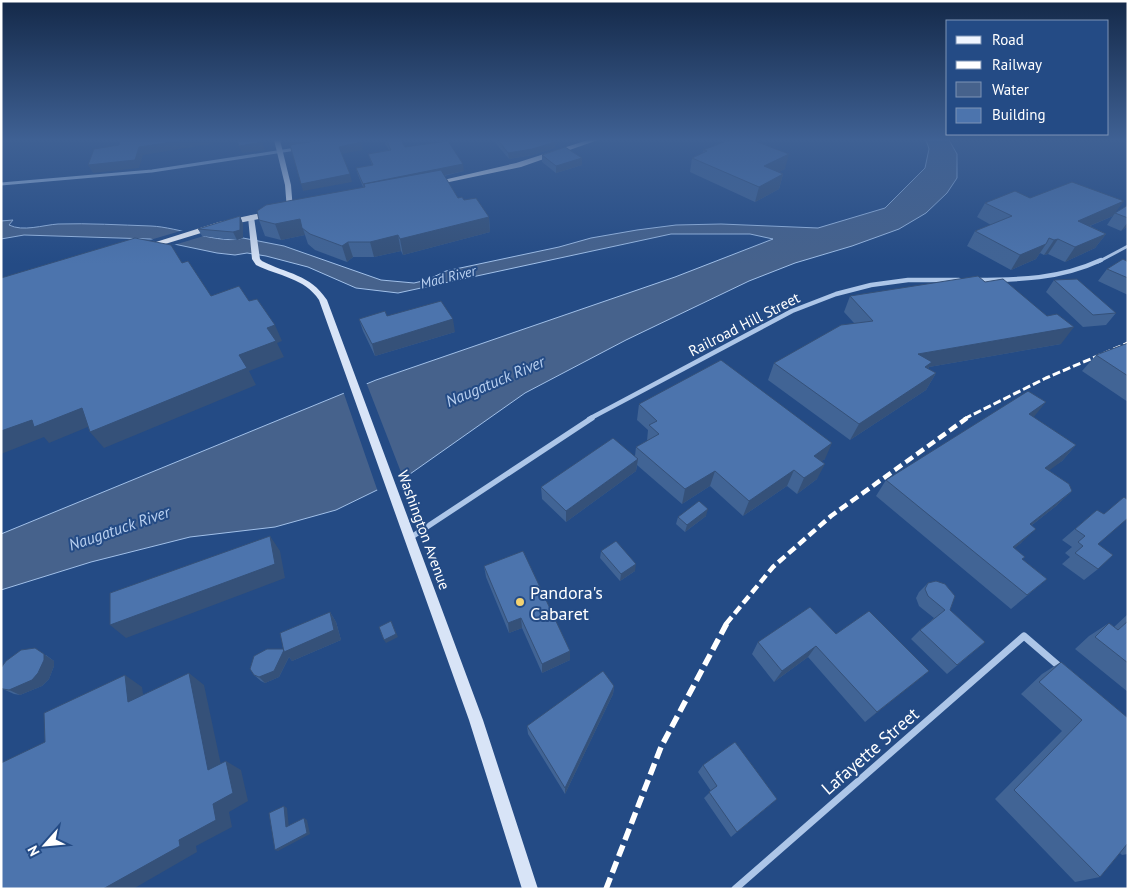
<svg xmlns="http://www.w3.org/2000/svg" width="1129" height="890" font-family="'PT Sans',sans-serif">
	<rect width="100%" height="100%" fill="#244b85"/>
	<path fill="#46628c" stroke="#a1c0e9" d="M926,140H949L957,154V178L947,193L926,213L899,229L852,246L795,263L749,281L626,340L525,393L410,474L336,510L275,527L190,537L91,562L1,590V534L376,380L675,277L773,239L750,234H671L398,293L356,288L308,267L266,256L247,253L235,255L217,253L150,239L24,235L1,239V221L13,220L9,225C23,232 43,225 58,224C89,223 120,225 151,226C178,227 222,245 243,238L284,246L381,280L414,283L427,280L446,271L559,247L591,238L637,230L676,225L721,224L818,228L885,208L925,168L929,149Z"/>
	<path fill="#244b85" d="M184,230L207,235L174,245L150,240Z
		M366,382L404,480L378,492L343,391Z"/>
	<g fill="none" stroke-linecap="round" stroke-linejoin="round">
		<path stroke="#adc6e8" stroke-width="3" d="M1,184L152,171L296,149
			M1098,262L1128,246"/>
		<path stroke="#adc6e8" stroke-width="4.5" d="M975,280C1019,280 1060,279 1101,260
			M589,419L792,311L836,294L871,285L908,280H959"/>
		<path stroke="#adc6e8" stroke-width="5.5" d="M410,538L592,418"/>
		<path stroke="#adc6e8" stroke-width="7" d="M735,889L1024,636L1060,667"/>
		<path fill="#d8e4f7" fill-rule="evenodd" d="M274,140H280L291,185L293,210L290,212L287,210L285,185Z
			M251,215L254,217L260,259L262,261C287,274 310,274 327,300L483,720L538,889H522L469,720L319,300C305,278 278,276 256,265L252,259L248,217Z"/>
		<path fill="#f0f5fe" fill-rule="evenodd" d="M588,140H598L521,167L430,186L426,184L516,163Z
			M275,210L279,213L278,215L224,226L142,251L137,248L219,222Z"/>
		<path stroke="#fff" stroke-width="3" stroke-dasharray="8 3" stroke-linecap="butt" d="M964,419L1046,378L1128,343"/>
		<path stroke="#fff" stroke-width="4.5" stroke-dasharray="9 4.5" stroke-linecap="butt" d="M726,624L773,567L831,516L967,418"/>
		<path stroke="#fff" stroke-width="5.5" stroke-dasharray="12 5.5" stroke-linecap="butt" d="M606,889L661,747L727,623"/>
	</g>
	<path fill="#416495" d="M383,140H401L405,147L464,171L444,176L458,198L464,200L489,217L490,232L403,255L401,251L374,257H353L347,262L315,250L308,244L305,235L281,240L265,236L259,220L363,187L358,175L356,168L372,165L368,154L389,150Z
		M493,140H564L559,141V143L555,144V148L532,155L509,159Z
		M703,150L785,169L778,172L783,174L779,189L755,202L690,172L692,158L703,153Z
		M542,155L582,165L556,173L542,162Z
		M1030,198L1115,213L1128,205V226L1121,231L1107,225L1113,216L1090,226L1106,234L1095,248L1065,262L1048,254L1044,255L1040,253L1036,259L1011,270L967,246L975,231L991,225L977,217L985,203Z
		M240,216L243,224V238L237,240L202,236L198,229Z
		M1128,262V295L1098,281L1107,269Z
		M1054,280L1116,313L1106,325L1083,327L1046,292Z
		M850,296L1061,344L929,367L928,369L936,373L926,390L850,440L768,380L774,363L854,323L844,312Z
		M387,316L455,332L375,356L363,331L359,319Z
		M1128,343V402L1082,371L1096,355Z
		M639,404L825,459L821,461L817,479L797,494L787,486L743,516L710,486L682,504L637,465L636,471L566,522L542,499L541,487L635,456L636,447L647,441L648,430L637,420Z
		M1034,418L1076,445L1062,461L1048,470L1072,491L1056,506L1032,525L1021,543L1014,548L1022,559L1047,579L1011,609L876,496L886,480Z
		M1097,510L1098,544V569L1084,580L1062,564L1070,557L1065,553L1072,547L1062,540Z
		M706,516L685,532L676,524L678,517Z
		M601,551L635,571L620,581L600,558Z
		M484,566L570,660L542,673L522,628L509,633L486,577Z
		M928,583L950,610L985,642L947,674L911,639L920,630L934,618L919,606L916,598L919,592Z
		M330,612L336,622L341,640L292,661L289,657L279,677L265,683L261,681L254,675L283,649Z
		M1128,614V692L1075,649L1089,636L1109,623L1114,627Z
		M836,634L929,671L865,722L808,657L774,682L752,654L758,642Z
		M46,655L54,661V666L49,679L42,686L20,695L14,694L3,689Z
		M1061,662L1128,718V854L1122,855L1120,853L1100,877L1075,882L995,799L1062,731L1021,694L1042,674Z
		M614,686L613,694L565,794L528,734L527,726Z
		M703,765L777,799L731,837L704,798L711,791L698,772Z"/>
	<path fill="#355179" d="M185,140H235L143,155L139,168L93,173L88,165L139,147Z
		M262,140L265,150L242,153L239,146Z
		M288,140H335L290,146Z
		M478,140H492L478,142Z
		M549,140H564L559,141V143L555,144V148L532,155L509,159L508,153Z
		M361,142L363,150L341,154L339,147Z
		M789,154L785,169L760,181L764,166Z
		M582,158V165L556,173V166Z
		M463,164L464,171L365,192L363,184Z
		M350,174L352,182L303,191L301,184Z
		M783,174L779,189L755,202L759,187Z
		M1124,201L1113,216L1068,235L1078,221Z
		M240,216L243,224V238L237,240L233,232Z
		M489,217L490,232L403,255L400,239Z
		M300,219L305,235L281,240L275,224Z
		M1128,222V226L1121,231Z
		M1106,234L1095,248L1065,262L1075,247Z
		M398,235L401,251L374,257L370,242Z
		M1058,239L1048,254L1044,255L1054,240Z
		M348,242L353,257L347,262L342,246Z
		M1046,244L1036,259L1011,270L1020,255Z
		M453,319L455,332L375,356L372,344Z
		M275,325L282,341L277,343L284,357L249,371L256,385L104,448L90,432L239,355L267,328Z
		M1074,327L1061,344L929,367L922,378L918,354Z
		M936,373L926,390L850,440L859,424Z
		M1046,402L1033,418L1029,414Z
		M82,408L95,424L49,443L44,437L1,454V431L32,420Z
		M832,443L825,459L807,471L814,456Z
		M1076,445L1062,461L1031,484L1045,468Z
		M638,459L636,471L566,522V511Z
		M825,464L817,479L797,494L804,478Z
		M794,470L787,486L743,516L749,501Z
		M715,471L710,486L682,504L685,489Z
		M1072,491L1056,506L1014,539L1030,524Z
		M708,509L706,516L685,532L687,525Z
		M1036,529L1021,543L998,562L1013,547Z
		M270,536L280,551L285,578L126,638L110,625Z
		M636,564L635,571L620,581L621,574Z
		M330,612L336,622L341,640L292,661L289,657L279,677L265,683L259,677L284,649Z
		M521,618L522,628L509,633L508,623Z
		M391,621L398,637L386,643L384,640Z
		M816,646L808,657L774,682L782,671Z
		M35,648L54,661V666L49,679L42,686L20,695L9,690Z
		M570,651V660L542,673V664Z
		M929,671L916,682L865,722L877,712Z
		M189,673L204,685L224,779L208,770Z
		M125,675L142,687L146,713L128,702Z
		M614,686L613,694L565,794V788Z
		M226,761L241,770L248,801L229,812L232,827L196,846L197,852L133,889H103L179,840L213,804Z
		M284,806L287,808L289,829L286,827Z
		M304,818L307,820L310,834L278,851L275,850Z"/>
	<path fill="#4c74ad" stroke="#355179" d="M120,140H185L139,147L135,160L88,165L94,149L119,145Z
		M237,140H261L262,142L239,146Z
		M323,140H360L361,142L339,147L350,174L301,184L290,145Z
		M386,140H401L405,147L448,141L463,164L363,184L356,168L373,165L368,154L391,150Z
		M498,140H552L555,142L532,149L508,153Z
		M729,140H752L789,154L764,166L783,174L759,187L692,158L707,151L703,150Z
		M565,147L582,158L556,166L542,155Z
		M441,170L458,198L462,197L464,200L476,198L489,217L400,239L398,235L370,242H348L342,246L310,234L302,228L300,219L275,224L259,220L257,211L266,205L365,187L364,184Z
		M1072,182L1124,201L1078,221L1106,234L1075,247L1058,239L1054,240L1049,238L1046,244L1020,255L975,231L1012,216L985,203L1015,191L1030,198Z
		M1128,205V218L1115,213Z
		M240,216V230L233,232L198,229Z
		M135,238L171,245L182,263L188,261L211,296L239,286L249,301L257,299L275,325L267,328L276,341L239,355L247,368L90,432L82,408L34,427L32,420L1,431V278Z
		M1123,259L1128,262V278L1107,269Z
		M978,276L985,282L1003,279L1047,316L1057,314L1074,327L918,354L932,362L925,367L936,373L859,424L774,363L841,325L873,321L850,296Z
		M1077,279L1116,313L1093,315L1054,280Z
		M441,301L453,319L372,344L359,319L385,311L387,316Z
		M1128,343V376L1096,355Z
		M721,360L832,443L814,456L825,464L804,478L794,470L749,501L715,471L685,489L636,447L659,434L649,425L657,421L639,404Z
		M1028,391L1046,402L1029,414L1076,445L1045,468L1069,484L1072,491L1030,524L1036,529L1013,547L1025,557L1022,559L1047,579L1027,595L886,480Z
		M613,438L638,459L566,511L541,487Z
		M1124,497L1128,500V518L1098,544L1113,555L1098,569L1075,553L1083,546L1078,542L1085,536L1075,529L1097,510L1104,514Z
		M699,501L708,509L687,525L678,517Z
		M270,536L275,564L110,625V593Z
		M616,541L636,564L621,574L601,551Z
		M523,551L570,651L542,664L521,618L508,623L484,566Z
		M936,581L945,584L955,596L950,610L985,642L957,665L920,630L945,610L928,596L925,589L928,583Z
		M810,607L836,634L869,611L929,671L877,712L816,646L782,671L758,642Z
		M330,612L334,630L284,652L280,633Z
		M391,621L396,634L384,640L379,627Z
		M1128,621V663L1095,637L1109,623L1118,630Z
		M35,648L44,654V660L38,673L32,680L9,690L3,689L1,687V668L6,661L21,650Z
		M267,649H283L284,650L274,671L259,677L254,675L250,669L254,656Z
		M1061,662L1128,718V843L1100,877L1014,790L1082,720L1039,682Z
		M603,671L614,686L565,788L527,726Z
		M189,673L208,770L226,761L233,793L213,804L216,820L179,840L180,846L103,889H1V763L45,742L44,713L125,675L128,702Z
		M735,742L777,799L737,832L709,792L717,786L703,765Z
		M284,806L286,827L304,818L307,833L275,850L269,813Z"/>
	<linearGradient id="sky" x2="0" y2="1"><stop stop-color="#142949"/><stop offset="0.53" stop-color="#3f6194"/><stop offset="1" stop-color="#3f6194" stop-opacity="0"/></linearGradient>
	<rect width="1129" height="264" fill="url(#sky)"/>
	<circle fill="#f3d271" stroke="#244b85" stroke-width="2" cx="520" cy="602" r="5"/>
	<g text-anchor="middle" dominant-baseline="central" stroke-width="4" stroke-linejoin="round" paint-order="stroke">
		<g font-size="14" font-style="italic" fill="#b9d0f0" stroke="#244b85">
			<text transform="translate(448 277) rotate(-14)">Mad River</text>
		</g>
		<g font-size="15" fill="#fff" stroke="#244b85">
			<text transform="translate(744 324) rotate(-27)">Railroad Hill Street</text>
			<text transform="translate(424 530) rotate(70)">Washington Avenue</text>
		</g>
		<g font-size="16" font-style="italic" fill="#b9d0f0" stroke="#244b85">
			<text transform="translate(495 381) rotate(-23)">Naugatuck River</text>
			<text transform="translate(119 528) rotate(-19)">Naugatuck River</text>
		</g>
		<g font-size="18" fill="#fff" stroke="#244b85" text-anchor="start">
			<text x="530" y="592">Pandora's<tspan x="530" dy="21">Cabaret</tspan></text>
		</g>
		<g font-size="18" fill="#fff" stroke="#244b85">
			<text transform="translate(870 751) rotate(-41)">Lafayette Street</text>
		</g>
	</g>
	<rect width="1129" height="890" fill="none" stroke="#ffffff" stroke-width="5"/>
	<rect x="946" y="20" width="162" height="115" fill="#244b85" stroke="#7c93b6"/>
	<rect x="956" y="36" width="25" height="8" fill="#f0f5fe" stroke="#7c93b6"/>
	<text x="992" y="45" font-size="15" fill="#ffffff">Road</text>
	<rect x="956" y="61" width="25" height="8" fill="#ffffff" stroke="#7c93b6"/>
	<text x="992" y="70" font-size="15" fill="#ffffff">Railway</text>
	<rect x="956" y="82" width="25" height="15" fill="#46628c" stroke="#7c93b6"/>
	<text x="992" y="95" font-size="15" fill="#ffffff">Water</text>
	<rect x="956" y="108" width="25" height="15" fill="#4c74ad" stroke="#7c93b6"/>
	<text x="992" y="120" font-size="15" fill="#ffffff">Building</text>
	<g transform="translate(45 845) rotate(243)" stroke="#244b85" stroke-width="4" paint-order="stroke">
	<path d="M0-4L9 19L0 12L-9 19Z" fill="#ffffff"/>
	<text y="-8" font-size="14" font-weight="bold" text-anchor="middle" fill="#ffffff">N</text>
	</g>
</svg>
